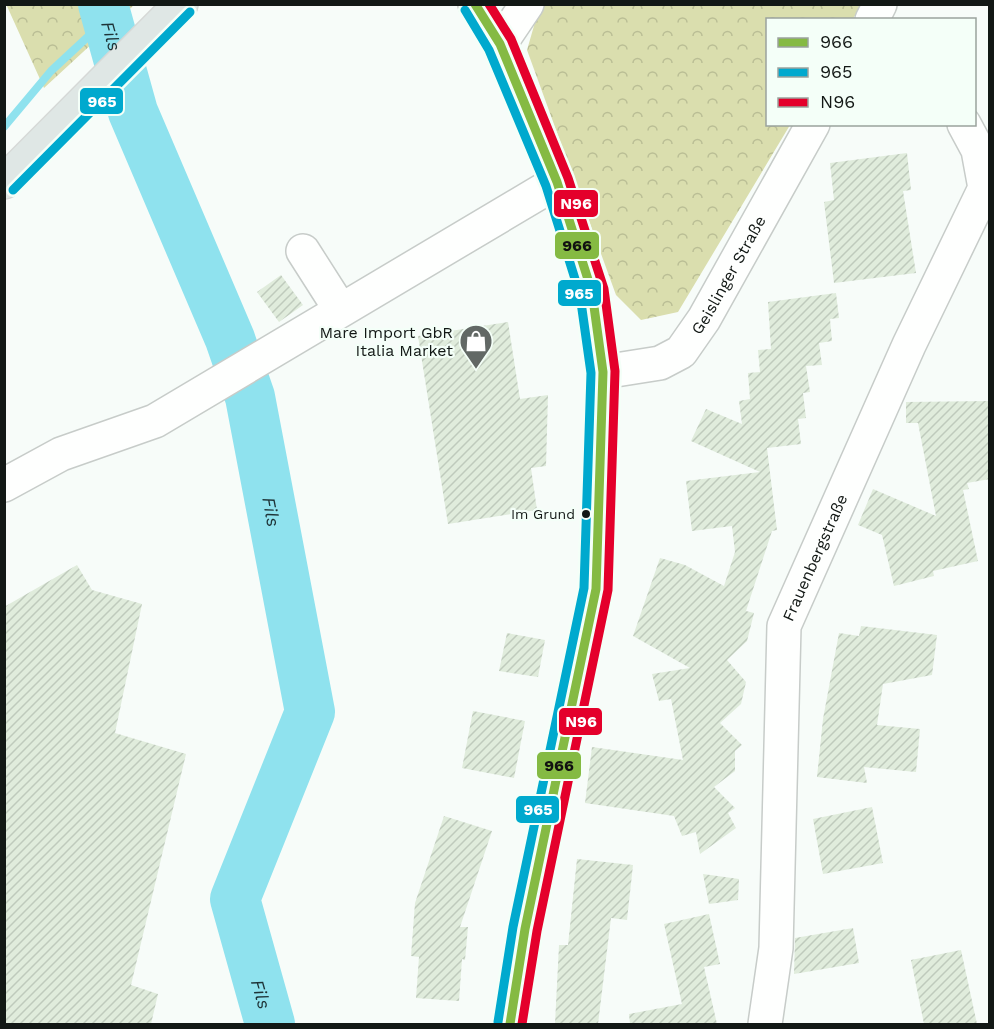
<svg xmlns="http://www.w3.org/2000/svg" width="994" height="1029" font-family="'Work Sans',sans-serif">
	<defs>
		<pattern id="forest-crowns" width="20" height="18" patternUnits="userSpaceOnUse" patternTransform="scale(1.5)"><rect width="20" height="18" fill="#dadeae"/><path d="M2 6a3 3 0 1 1 6 0M12 15a3 3 0 1 1 6 0" fill="none" stroke="#babe95"/></pattern>
		<pattern id="building-hatch" width="6" height="6" patternUnits="userSpaceOnUse" patternTransform="scale(1.5)"><rect width="6" height="6" fill="#e0ecdc"/><path d="M-1 1l2-2M0 6l6-6M5 7l2-2" fill="none" stroke="#bfcabc"/></pattern>
	</defs>
	<rect width="100%" height="100%" fill="#f7fcf9"/>
	<path fill="url(#forest-crowns)" d="M6,4H134V5L44,88Z
		M540,5H861L853,19L768,20V124L790,125L678,312L641,320L616,295L527,50Z"/>
	<g fill="none" stroke-linecap="round" stroke-linejoin="round">
		<path stroke="#8fe2ee" stroke-width="8" d="M4,127L51,71L107,19"/>
		<path stroke="#8fe2ee" stroke-width="50" id="s1" d="M103,4L133,112L230,339L250,397L310,712L235,899L270,1024"/>
	</g>
	<path fill="url(#building-hatch)" d="M907,153L911,190L903,191L916,273L834,283L824,202L834,200L830,163Z
		M281,275L303,305L279,322L257,292Z
		M836,293L839,318L830,319L832,341L819,343L822,365L806,366L810,392L803,393L806,418L798,419L801,444L767,448L777,530L772,531L746,611L754,613L747,641L727,660L746,682L741,704L720,723L742,745L735,751V771L714,787L735,808L728,813L736,828L700,854L696,832L682,836L674,816L585,803L592,747L683,760L671,699L659,701L652,674L690,668L633,636L660,558L685,565L724,586L735,552L732,526L692,531L686,481L760,472L691,441L706,409L742,424L739,401L750,399L748,373L760,372L758,350L771,349L768,302Z
		M508,322L520,399L548,395L546,466L531,468L537,510L448,524L418,336Z
		M990,401V479L967,483L969,489L963,490L978,561L933,571L934,576L894,586L882,535L858,525L873,489L936,516L918,423H906V402Z
		M77,565L92,590L142,604L115,733L186,754L131,985L158,994L151,1024H4V607Z
		M861,626L937,635L932,675L883,684L877,725L920,729L916,772L864,767L867,783L817,777L823,719L839,633L859,636Z
		M507,633L545,640L538,677L499,671Z
		M473,711L525,721L514,778L462,768Z
		M872,807L883,863L823,874L813,819Z
		M444,816L492,831L460,927H468L465,960L462,959L459,1001L416,998L419,957L411,956L415,903Z
		M577,859L633,865L627,920L611,918L598,1024H555L559,945H568Z
		M703,874L739,879L738,900L709,904Z
		M709,914L720,964L704,967L717,1024H630L629,1014L682,1004L664,924Z
		M853,928L859,963L794,974L795,938Z
		M961,950L977,1024H924L911,960Z"/>
	<g fill="none" stroke-linecap="round" stroke-linejoin="round">
		<g stroke="#c7ccc9" stroke-width="36">
			<g id="minor">
				<path d="M475,4L500,44L557,182L592,292L603,372L596,589L525,929L510,1024"/>
				<path d="M872,20L880,4"/>
				<path d="M500,44L527,4"/>
				<path d="M303,251L340,309"/>
				<path id="s2" d="M603,372L660,363L681,352L704,319L813,124"/>
				<path d="M4,485L61,454L155,421L557,182"/>
				<path id="s3" d="M765,1024L776,948L784,626L909,345L985,188L978,150L964,124"/>
			</g>
		</g>
		<g stroke="#d6d9d7" stroke-width="36">
			<path id="major" d="M4,182L181,4"/>
		</g>
		<use href="#minor" stroke="#fefffe" stroke-width="33"/>
		<use href="#major" stroke="#dfe7e5" stroke-width="33"/>
		<g stroke="#f4fff8" stroke-width="14">
			<path id="bus-1" d="M475,4L500,44L557,182L592,292L603,372L596,589L525,929L510,1024"/>
		</g>
		<g stroke="#f4fff8" stroke-width="14">
			<path id="bus-2" d="M465,10L489,50L546,186L580,295L591,373L584,588L513,927L498,1022
				M13,190L190,12"/>
		</g>
		<g stroke="#f4fff8" stroke-width="14">
			<path id="bus-3" d="M489,4L511,39L568,178L604,289L615,371L608,590L537,931L522,1024"/>
		</g>
		<use href="#bus-1" stroke="#85ba43" stroke-width="9"/>
		<use href="#bus-2" stroke="#00a9ce" stroke-width="9"/>
		<use href="#bus-3" stroke="#e4002b" stroke-width="9"/>
	</g>
	<defs>
		<g id="shop-pin" transform="scale(1.725)"><path d="M0 17L-7.5 6A9.5 9.5 0 1 1 7.5 6Z" fill="#626865" stroke="#f4fff8"/><path d="M-5-2.5h2.3a2.7 3.5 0 0 1 5.4 0H5L5.5 6h-11ZM-1.5-2.5h3a1.5 2.3 0 0 0-3 0Z" fill="#fff"/></g>
	</defs>
	<g fill-rule="evenodd">
		<use href="#shop-pin" x="476" y="341"/>
	</g>
	<circle fill="#121815" stroke="#f4fff8" stroke-width="2" cx="586" cy="514" r="5"/>
	<g text-anchor="middle" dominant-baseline="central" stroke-width="4.5" stroke-linejoin="round" paint-order="stroke">
		<g font-size="14" fill="#121815" stroke="#f4fff8" text-anchor="end">
			<text x="575" y="514">Im Grund</text>
		</g>
		<g font-size="16" fill="#121815" stroke="#f4fff8">
			<text stroke="none"><textPath href="#s2" startOffset="172">Geislinger Straße</textPath></text>
			<text stroke="none"><textPath href="#s3" startOffset="474">Frauenbergstraße</textPath></text>
		</g>
		<g font-size="16" fill="#121815" stroke="#f4fff8" text-anchor="end">
			<text x="453" y="332">Mare Import GbR<tspan x="453" dy="18">Italia Market</tspan></text>
		</g>
		<g font-size="18" font-style="italic" fill="#1e3337" stroke="#f4fff8">
			<text stroke="none"><textPath href="#s1" startOffset="33">Fils</textPath></text>
			<text stroke="none"><textPath href="#s1" startOffset="537">Fils</textPath></text>
			<text stroke="none"><textPath href="#s1" startOffset="1041">Fils</textPath></text>
		</g>
	</g>
	<g stroke="#f4fff8" stroke-width="2">
		<rect x="79" y="87" width="45" height="28" rx="6" fill="#00a9ce"/>
		<rect x="553" y="189" width="46" height="29" rx="6" fill="#e4002b"/>
		<rect x="554" y="231" width="46" height="29" rx="6" fill="#85ba43"/>
		<rect x="557" y="279" width="45" height="28" rx="6" fill="#00a9ce"/>
		<rect x="558" y="707" width="45" height="29" rx="6" fill="#e4002b"/>
		<rect x="536" y="751" width="46" height="29" rx="6" fill="#85ba43"/>
		<rect x="515" y="795" width="45" height="29" rx="6" fill="#00a9ce"/>
	</g>
	<g font-size="16" text-anchor="middle" font-weight="bold" fill="#fff">
		<text x="102" y="107">965</text>
		<text x="576" y="209">N96</text>
		<text x="579" y="299">965</text>
		<text x="581" y="727">N96</text>
		<text x="538" y="815">965</text>
	</g>
	<g font-size="16" text-anchor="middle" font-weight="bold" fill="#111">
		<text x="577" y="251">966</text>
		<text x="559" y="771">966</text>
	</g>
	<rect width="994" height="1029" fill="none" stroke="#121815" stroke-width="12"/>
	<rect x="766" y="18" width="210" height="108" fill="#f4fff8" stroke="#9aa39d" stroke-width="1.5"/>
	<rect x="778" y="38" width="30" height="9" fill="#85ba43" stroke="#9aa39d" stroke-width="1.5"/>
	<text x="820" y="48" font-size="18" fill="#121815">966</text>
	<rect x="778" y="68" width="30" height="9" fill="#00a9ce" stroke="#9aa39d" stroke-width="1.5"/>
	<text x="820" y="78" font-size="18" fill="#121815">965</text>
	<rect x="778" y="98" width="30" height="9" fill="#e4002b" stroke="#9aa39d" stroke-width="1.5"/>
	<text x="820" y="108" font-size="18" fill="#121815">N96</text>
</svg>
